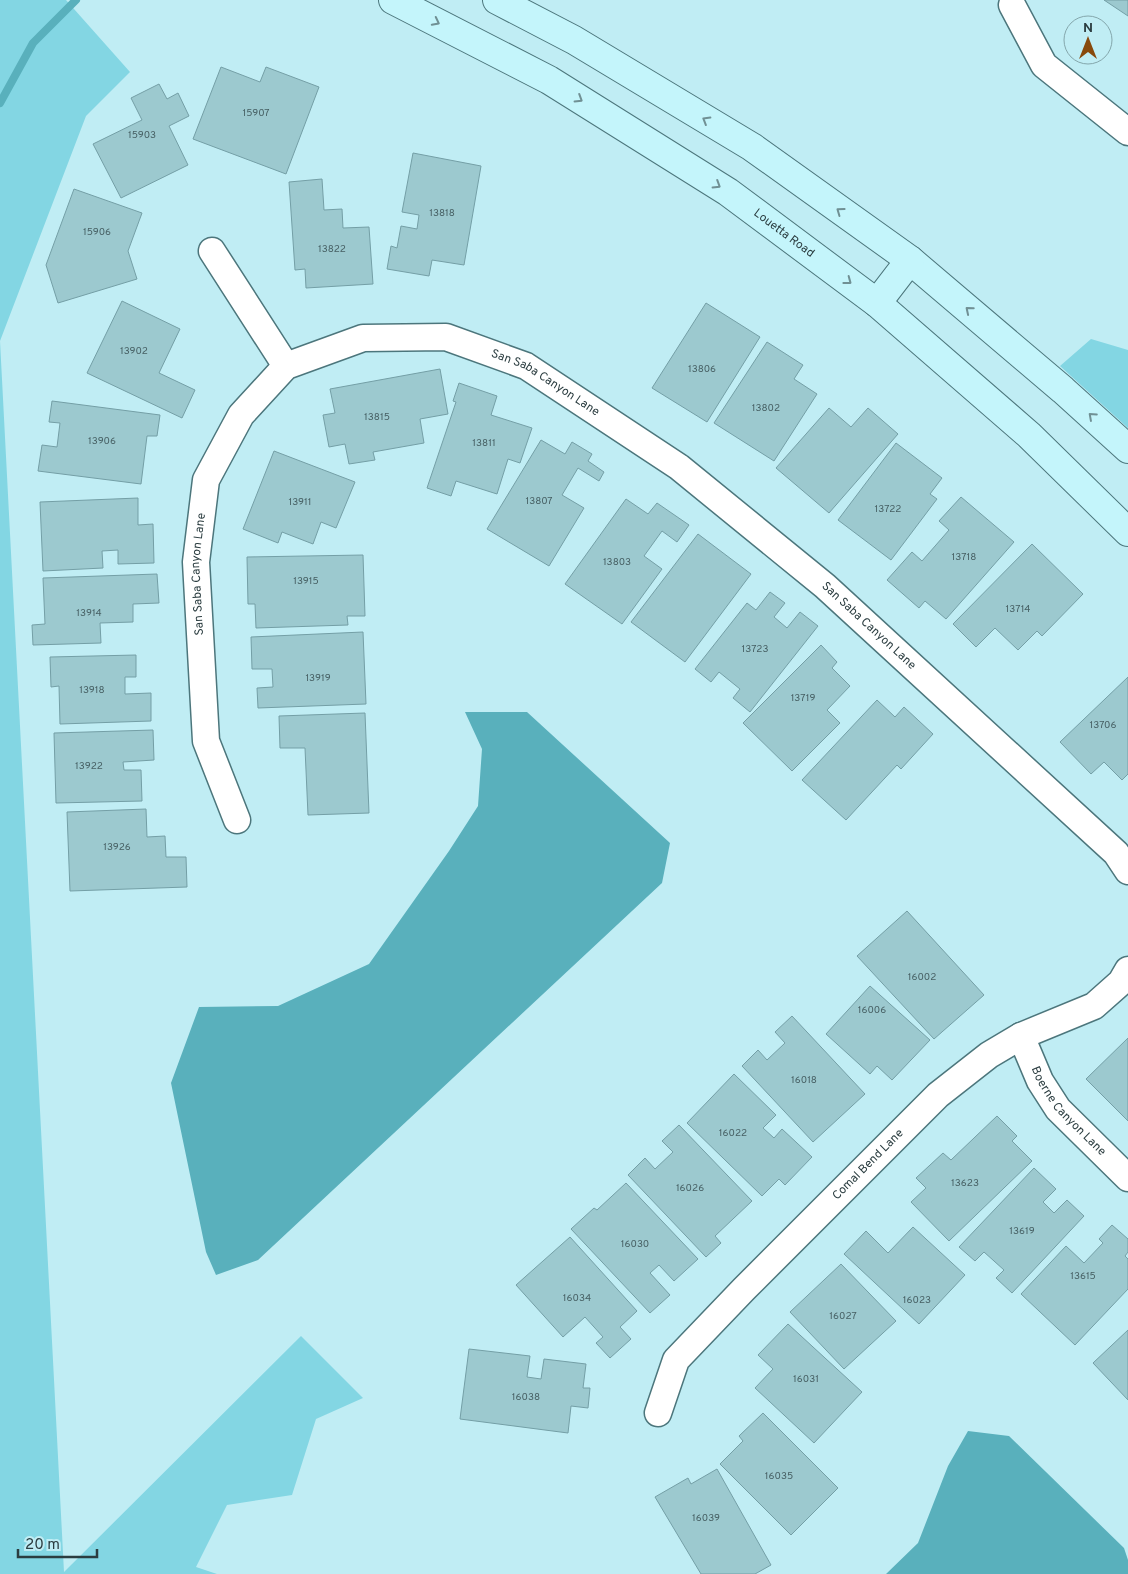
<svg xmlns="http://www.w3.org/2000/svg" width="1128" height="1574" font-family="Overpass,sans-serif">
	<rect width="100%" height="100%" fill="#c0edf4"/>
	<path fill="#83d6e3" d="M0,0H66L130,72L86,116L0,341L64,1572L301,1336L363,1398L316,1419L292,1495L227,1505L196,1567L217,1574H0Z
		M1091,339L1128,350V428L1060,366Z"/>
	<path fill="#59b0bc" d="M465,712H527L670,843L662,883L258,1260L216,1275L206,1252L171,1083L199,1007L278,1006L369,964L449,851L478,806L482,749Z
		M968,1431L1009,1436L1124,1548L1128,1560V1574H886L918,1543L948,1466Z"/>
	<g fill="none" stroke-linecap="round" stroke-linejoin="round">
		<path stroke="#59b0bc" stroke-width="8" d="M0,103L33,43L76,0"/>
	</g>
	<path fill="#9cc9cf" stroke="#749fa6" d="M1104,0H1128V16Z
		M221,67L260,82L266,67L319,87L286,174L193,139Z
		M159,84L167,99L178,93L189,116L169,126L188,165L121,198L93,144L142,120L131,98Z
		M413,153L481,166L464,265L432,260L429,276L387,269L391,246L397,248L401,226L417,229L419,215L402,212Z
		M322,179L324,210L342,209L343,228L369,227L373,284L306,288L305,269L295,270L289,182Z
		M74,189L142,213L128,251L137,279L58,303L46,265Z
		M122,301L180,329L159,373L195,390L182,418L87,373Z
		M706,303L760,337L707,422L652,388Z
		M767,342L803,365L794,379L817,394L774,461L714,423Z
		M440,369L448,414L420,419L424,443L373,452L375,460L349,464L345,444L329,447L323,415L335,413L330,389Z
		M459,383L497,396L491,415L532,428L520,463L508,459L497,494L456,481L451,496L427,488L456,402L453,401Z
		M52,401L160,415L157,436H147L141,484L38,471L42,445L57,447L60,423L49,422Z
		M829,408L851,427L868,408L898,434L829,513L776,468Z
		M541,440L565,454L572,442L592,454L588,461L604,472L599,481L578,468L562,495L584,508L549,566L487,529Z
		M896,443L942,478L930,494L937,499L891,560L838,520Z
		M274,451L355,482L336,528L321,522L313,544L282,532L278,543L243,529Z
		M961,497L1014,542L946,619L925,601L919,608L887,580L912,552L922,561L949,530L939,521Z
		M138,498V525L153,524L154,563L118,564V550L102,551L103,568L43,571L40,502Z
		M626,499L648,514L657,503L689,525L677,542L662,531L644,556L662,569L622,624L565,584Z
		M698,534L751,574L685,662L631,622Z
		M1032,544L1083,594L1042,636L1037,631L1018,650L995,628L976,647L953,624Z
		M363,555L365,616H347L348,625L256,628L255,604H248L247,557Z
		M157,574L159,603L133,604V622L100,623L101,643L33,645L32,625L45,624L43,578Z
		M770,592L785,603L774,617L787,628L800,612L818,626L750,712L733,698L740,689L719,672L711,682L695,669L747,603L756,610Z
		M363,632L366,704L258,708L257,688L273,687L272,669H252L251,637Z
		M821,645L837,662L832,668L850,686L827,710L840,723L792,771L743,723Z
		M136,655V677H125V694L151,693V721L60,724L59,686L51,687L50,657Z
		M1128,677V774L1122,780L1104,762L1091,774L1060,742Z
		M877,700L895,717L904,707L933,734L901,769L897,765L846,820L802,780Z
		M365,713L369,813L308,815L305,748H280L279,716Z
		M153,730L154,760L123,762L124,770H141L142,801L56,803L54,733Z
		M146,809L147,837L165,836L166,857H186L187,887L70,891L67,812Z
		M907,911L984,995L934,1039L857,956Z
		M870,986L930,1040L892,1080L877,1066L870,1074L826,1034Z
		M792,1016L865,1094L813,1142L742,1066L758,1050L767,1060L785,1043L775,1032Z
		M1128,1038V1121L1086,1079Z
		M734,1074L776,1115L763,1128L774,1138L782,1129L812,1157L785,1185L779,1179L762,1196L687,1123Z
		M997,1116L1017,1136L1012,1141L1032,1161L949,1241L911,1202L926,1188L916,1178L943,1153L951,1160Z
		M679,1125L752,1201L715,1236L721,1243L706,1257L628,1175L645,1158L655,1169L673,1152L662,1141Z
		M1034,1168L1056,1189L1043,1202L1054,1213L1067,1200L1084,1216L1012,1293L996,1278L1004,1270L984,1252L975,1261L959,1247Z
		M626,1183L698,1259L674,1281L659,1265L650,1273L670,1295L650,1313L571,1229L594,1208L597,1210Z
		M1112,1225L1128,1239V1252L1125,1256L1128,1259V1289L1075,1345L1021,1294L1066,1246L1084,1263L1103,1243L1099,1239Z
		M913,1227L965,1275L919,1324L844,1254L866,1231L888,1253Z
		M570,1237L637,1311L620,1327L631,1339L610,1358L596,1343L603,1337L585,1317L563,1337L516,1285Z
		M841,1264L896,1321L844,1369L790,1312Z
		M788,1324L862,1392L814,1443L755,1388L773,1369L758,1355Z
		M1128,1330V1400L1093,1363Z
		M469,1349L530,1356L527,1377L541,1379L544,1359L586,1364L583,1388H590L588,1408L571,1406L568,1433L460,1419Z
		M763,1413L838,1488L791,1535L720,1464L743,1441L739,1436Z
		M717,1469L771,1565L755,1574H701L655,1497L688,1478L691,1484Z"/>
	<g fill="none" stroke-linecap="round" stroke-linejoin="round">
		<g stroke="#4c767c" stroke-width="29">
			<g id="minor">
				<path d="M1012,5L1044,65L1128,132"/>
				<path d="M212,251L286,366"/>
				<path id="s1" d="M237,820L206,741L196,562L206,480L241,415L286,366L363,338L446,337L526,366L679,467L825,586L1116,853L1128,871"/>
				<path id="s2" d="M1021,1036L1040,1081L1058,1109L1128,1178"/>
				<path id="s3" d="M658,1413L676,1360L744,1289L938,1095L989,1055L1021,1036L1094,1006L1121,982L1128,970"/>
			</g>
		</g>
		<g stroke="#4c767c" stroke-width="30">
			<g id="secondary">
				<path id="s4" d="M393,0L549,80L728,192L877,303L1029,435L1128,532"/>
				<path d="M497,0L574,40L752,147L910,260L1063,390L1128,449"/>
				<path d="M877,303L910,260"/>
			</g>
		</g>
		<use href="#minor" stroke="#fff" stroke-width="26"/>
		<use href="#secondary" stroke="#c4f5fb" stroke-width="28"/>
	</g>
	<defs><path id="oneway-chevron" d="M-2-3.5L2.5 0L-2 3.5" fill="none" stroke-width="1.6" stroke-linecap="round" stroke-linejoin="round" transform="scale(1.25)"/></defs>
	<g stroke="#709094">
		<use href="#oneway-chevron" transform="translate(436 22) rotate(27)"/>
		<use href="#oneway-chevron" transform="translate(579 99) rotate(32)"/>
		<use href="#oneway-chevron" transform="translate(706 120) rotate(-149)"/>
		<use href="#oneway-chevron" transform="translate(717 185) rotate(32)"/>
		<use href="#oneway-chevron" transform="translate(840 211) rotate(-144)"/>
		<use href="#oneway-chevron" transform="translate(848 281) rotate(37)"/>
		<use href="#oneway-chevron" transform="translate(969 310) rotate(-140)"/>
		<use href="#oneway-chevron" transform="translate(1092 416) rotate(-138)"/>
	</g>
	<g text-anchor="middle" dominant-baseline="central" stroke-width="4.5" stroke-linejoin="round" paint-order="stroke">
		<g font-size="10" fill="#476064">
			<text x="256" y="113">15907</text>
			<text x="142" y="135">15903</text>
			<text x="442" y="213">13818</text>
			<text x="97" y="232">15906</text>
			<text x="332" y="249">13822</text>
			<text x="134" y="351">13902</text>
			<text x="702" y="369">13806</text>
			<text x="766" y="408">13802</text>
			<text x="377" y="417">13815</text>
			<text x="102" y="441">13906</text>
			<text x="484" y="443">13811</text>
			<text x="539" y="501">13807</text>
			<text x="300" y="502">13911</text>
			<text x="888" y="509">13722</text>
			<text x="964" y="557">13718</text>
			<text x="617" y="562">13803</text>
			<text x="306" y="581">13915</text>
			<text x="1018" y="609">13714</text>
			<text x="89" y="613">13914</text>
			<text x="755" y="649">13723</text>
			<text x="318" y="678">13919</text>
			<text x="92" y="690">13918</text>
			<text x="803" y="698">13719</text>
			<text x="1103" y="725">13706</text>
			<text x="89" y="766">13922</text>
			<text x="117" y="847">13926</text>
			<text x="922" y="977">16002</text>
			<text x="872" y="1010">16006</text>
			<text x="804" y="1080">16018</text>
			<text x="733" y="1133">16022</text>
			<text x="965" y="1183">13623</text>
			<text x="690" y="1188">16026</text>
			<text x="1022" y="1231">13619</text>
			<text x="635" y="1244">16030</text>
			<text x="1083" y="1276">13615</text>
			<text x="577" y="1298">16034</text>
			<text x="917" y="1300">16023</text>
			<text x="843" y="1316">16027</text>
			<text x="806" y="1379">16031</text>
			<text x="526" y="1397">16038</text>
			<text x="779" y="1476">16035</text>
			<text x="706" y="1518">16039</text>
		</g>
		<g font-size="12" fill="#2b3d40" stroke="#c0edf4">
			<text stroke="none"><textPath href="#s4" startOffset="456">Louetta Road</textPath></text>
			<text stroke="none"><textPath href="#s1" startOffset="762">San Saba Canyon Lane</textPath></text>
			<text stroke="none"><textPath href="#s1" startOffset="252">San Saba Canyon Lane</textPath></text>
			<text stroke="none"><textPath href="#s1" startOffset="1168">San Saba Canyon Lane</textPath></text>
			<text stroke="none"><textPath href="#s2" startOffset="90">Boerne Canyon Lane</textPath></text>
			<text stroke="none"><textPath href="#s3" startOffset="330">Comal Bend Lane</textPath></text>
		</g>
	</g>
	<g transform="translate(1088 40)"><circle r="24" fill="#c0edf4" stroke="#84a7ac"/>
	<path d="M0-4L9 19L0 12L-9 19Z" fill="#88490c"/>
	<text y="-8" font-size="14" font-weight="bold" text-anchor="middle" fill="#2b3d40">N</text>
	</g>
	<path d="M18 1549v8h79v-8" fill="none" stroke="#2b3d40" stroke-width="2.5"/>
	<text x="25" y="1549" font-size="15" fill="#2b3d40" stroke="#c0edf4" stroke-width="4" paint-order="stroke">20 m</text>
</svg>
